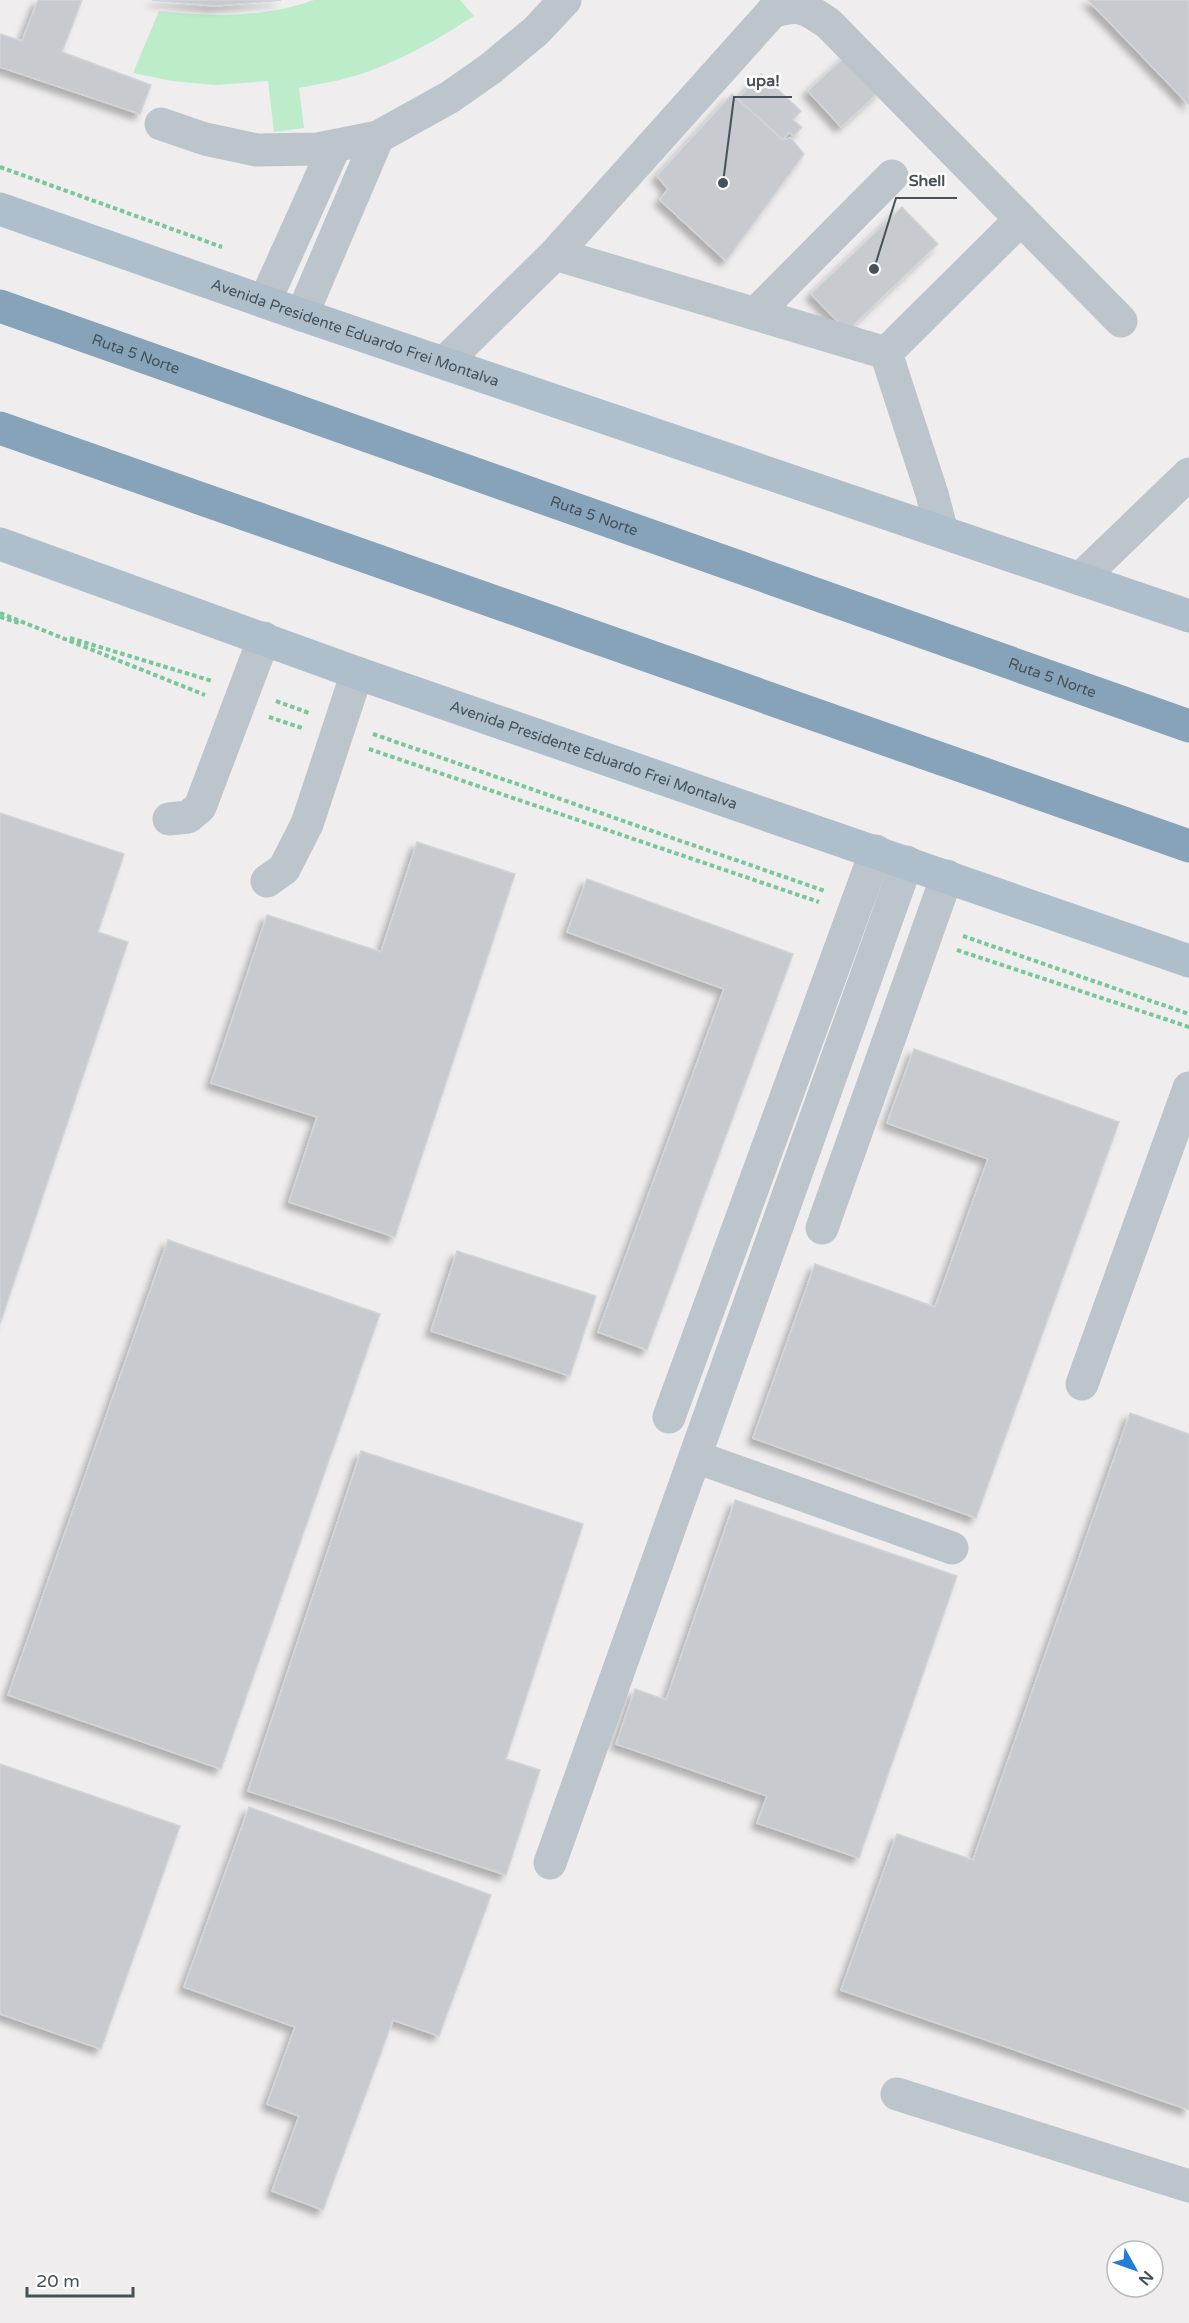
<svg xmlns="http://www.w3.org/2000/svg" width="1189" height="2323" font-family="'Varela Round',sans-serif">
	<defs>
		<filter id="shadow"><feDropShadow dx="-5.5" dy="5.5" stdDeviation="3" flood-color="#0004"/></filter>
	</defs>
	<rect width="100%" height="100%" fill="#efeded"/>
	<path fill="#bdeccb" d="M314,0H460L474,16C432,43 388,68 340,80C326,83 312,85 299,88L304,128L274,132L268,81L215,85L172,81L133,73L159,11C211,17 264,18 314,0Z"/>
	<path fill="#c7cacf" stroke="#d1d4d8" stroke-width="1.5" filter="url(#shadow)" d="M38,0H82L62,52L151,85L140,114L0,67V34L22,41Z
		M152,0H281L215,6Z
		M1088,0H1189V105Z
		M848,54L881,90L841,127L808,91Z
		M761,74L801,111L793,120L802,127L794,136L789,132L783,140L738,99Z
		M732,94L783,140L791,138L804,154L726,261L660,200L668,189L657,176Z
		M902,207L938,244L847,331L811,294Z
		M0,813L124,854L98,932L128,942L0,1324Z
		M417,842L515,874L395,1237L289,1202L317,1117L211,1083L267,915L381,952Z
		M587,879L793,954L647,1350L598,1332L724,989L567,932Z
		M914,1049L1119,1122L976,1518L753,1438L815,1264L935,1307L988,1159L887,1123Z
		M168,1240L380,1314L221,1769L8,1695Z
		M457,1251L596,1296L570,1376L431,1331Z
		M1130,1413L1189,1434V2110L841,1990L897,1834L973,1860Z
		M361,1451L583,1524L506,1759L540,1770L506,1875L248,1791Z
		M735,1500L957,1576L859,1858L757,1823L767,1796L616,1744L635,1689L666,1700Z
		M0,1764L180,1826L101,2049L0,2014Z
		M249,1807L491,1895L439,2036L393,2020L323,2210L272,2191L299,2116L267,2104L295,2027L184,1987Z"/>
	<g fill="none" stroke-linecap="round" stroke-linejoin="round">
		<path stroke="#77c79a" stroke-width="4" stroke-dasharray="4.5 3" stroke-linecap="butt" d="M0,167L222,247
			M0,613L205,695
			M0,617L19,623
			M70,638L212,681
			M276,701L309,713
			M269,717L302,728
			M373,734L825,891
			M369,749L819,902
			M963,936L1189,1014
			M957,950L1189,1027"/>
		<path stroke="#bcc5cb" stroke-width="33" d="M161,124L205,139L257,150L318,149L378,137L450,97L490,69L536,31L565,0
			M555,254L886,353
			M265,301L335,146
			M755,314L892,176
			M302,315L378,137
			M886,353L1021,219
			M886,353L932,494L942,532
			M444,363L555,254L772,12C800,3 805,8 828,23L1121,321
			M1080,579L1189,474
			M169,819L188,817L200,807L264,638
			M267,881L284,869L307,824L357,673
			M822,1228L947,876
			M1082,1384L1189,1088
			M669,1417L876,851
			M696,1457L952,1548
			M550,1863L907,862
			M897,2094L1189,2186"/>
		<g stroke="#aebecb" stroke-width="33">
			<path id="s1" d="M0,209L302,315L1189,616"/>
			<path id="s2" d="M0,544L357,673L1189,961"/>
		</g>
		<g stroke="#87a3b9" stroke-width="33">
			<path id="s3" d="M0,306L1189,726"/>
			<path d="M0,428L1189,846"/>
		</g>
	</g>
	<g text-anchor="middle" dominant-baseline="central" stroke-width="5" stroke-linejoin="round" paint-order="stroke">
		<g font-size="15" fill="#465259" stroke="#fff">
			<text stroke="none"><textPath href="#s1" startOffset="376">Avenida Presidente Eduardo Frei Montalva</textPath></text>
			<text stroke="none"><textPath href="#s3" startOffset="144">Ruta 5 Norte</textPath></text>
			<text stroke="none"><textPath href="#s3" startOffset="630">Ruta 5 Norte</textPath></text>
			<text stroke="none"><textPath href="#s3" startOffset="1116">Ruta 5 Norte</textPath></text>
			<text stroke="none"><textPath href="#s2" startOffset="630">Avenida Presidente Eduardo Frei Montalva</textPath></text>
		</g>
	</g>
	<path fill="none" stroke="#465259" stroke-width="2" d="M723 183L734 97H792M874 269L896 198H957"/>
	<g fill="#465259" stroke="#fff" stroke-width="2">
		<circle cx="723" cy="183" r="6"/>
		<circle cx="874" cy="269" r="6"/>
	</g>
	<g font-size="16" text-anchor="middle" font-weight="bold" fill="#465259" stroke="#fff" stroke-width="5" stroke-linejoin="round" paint-order="stroke">
		<text x="763" y="86">upa!</text>
		<text x="927" y="186">Shell</text>
	</g>
	<g transform="translate(1135 2269) rotate(130)"><circle r="28" fill="#ffffff" stroke="#b5babd" stroke-width="1.5"/>
	<path d="M0-4.5L10 22L0 15L-10 22Z" fill="#237dd4"/>
	<text y="-9" font-size="16" font-weight="bold" text-anchor="middle" fill="#465259">N</text>
	</g>
	<path d="M27 2287v9h106v-9" fill="none" stroke="#465259" stroke-width="3"/>
	<text x="36" y="2287" font-size="18" fill="#465259" stroke="#ffffff" stroke-width="4.5" paint-order="stroke">20 m</text>
</svg>
